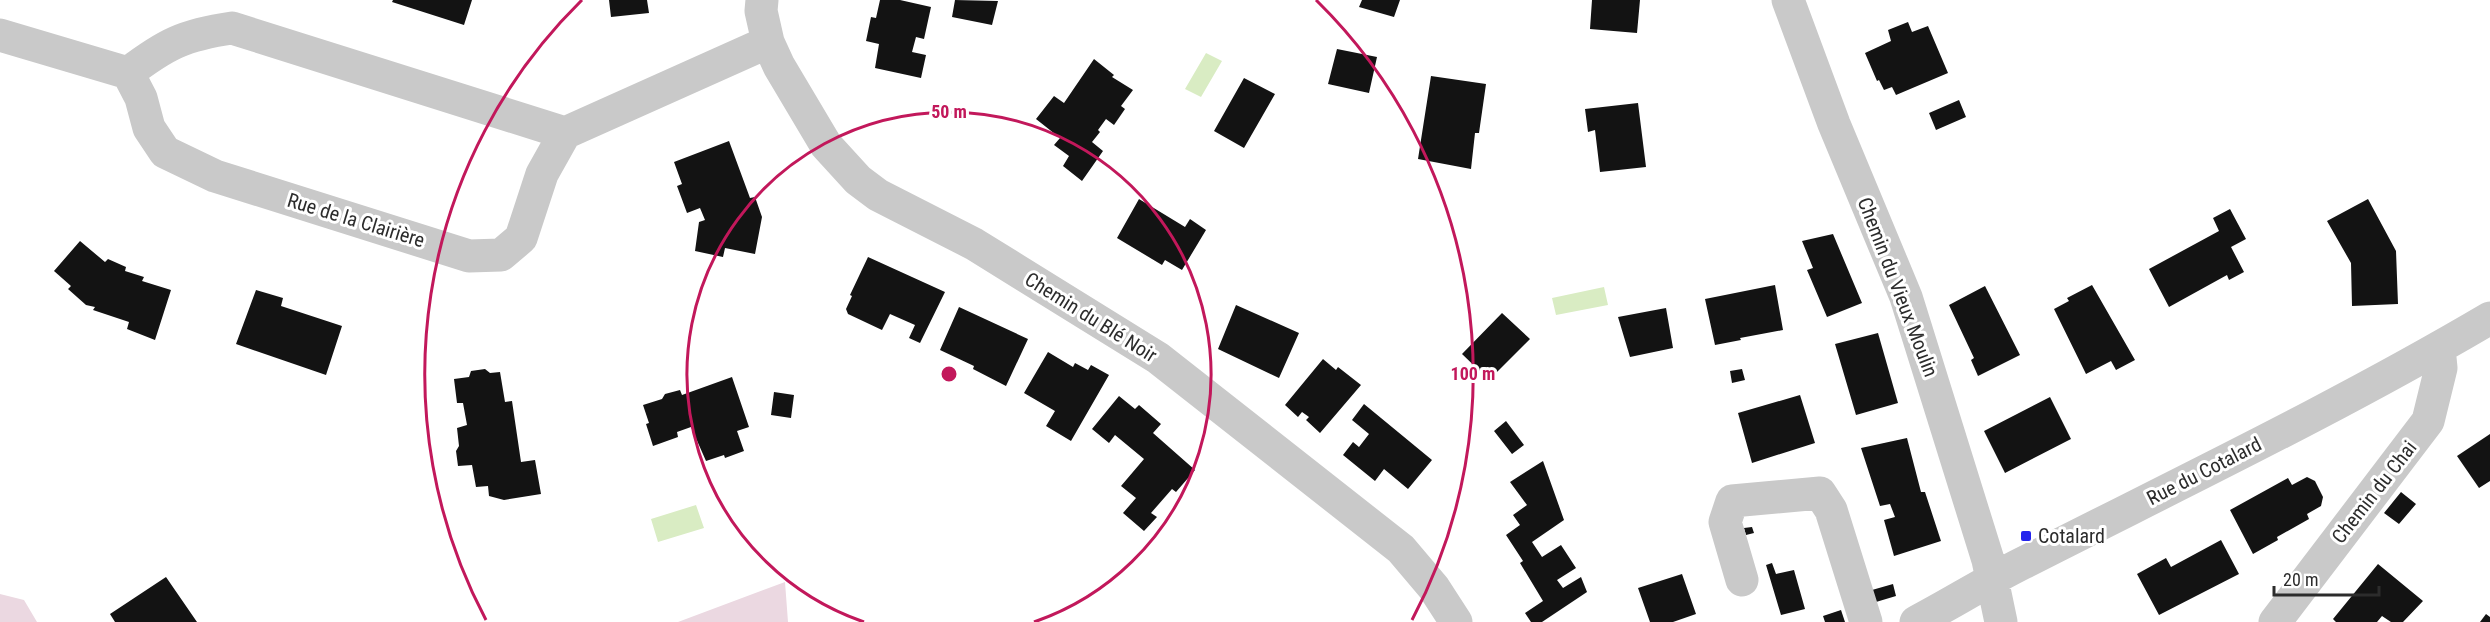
<svg xmlns="http://www.w3.org/2000/svg" width="2490" height="622" font-family="'Roboto Condensed',sans-serif">
	<rect width="100%" height="100%" fill="#fff"/>
	<path fill="#ebd8e1" d="M785,582L788,622H678Z
		M0,594L24,600L37,622H0Z"/>
	<path fill="#d9ecc3" d="M1206,53L1222,61L1201,97L1185,89Z
		M1604,287L1608,305L1556,315L1552,298Z
		M696,505L704,528L658,542L651,519Z"/>
	<path fill="#131313" d="M393,0H472L464,25L392,2Z
		M609,0H647L649,13L611,17Z
		M880,0H900L931,7L924,39L916,37L912,52L926,55L921,78L875,68L879,44L866,41L871,17L876,18Z
		M955,0L998,1L992,25L952,17Z
		M1362,0H1400L1394,17L1359,7Z
		M1592,0H1640L1637,33L1590,29Z
		M1908,22L1912,32L1928,26L1948,73L1896,95L1892,87L1884,90L1879,80L1877,81L1865,53L1891,41L1888,30Z
		M1337,49L1377,57L1369,93L1328,84Z
		M1094,59L1114,75L1112,77L1133,90L1121,106L1125,109L1114,125L1106,119L1098,130L1100,132L1092,142L1103,151L1082,181L1063,166L1069,156L1054,145L1060,138L1036,119L1054,96L1064,103Z
		M1431,76L1486,84L1479,133H1475L1471,169L1418,159Z
		M1244,78L1275,94L1244,148L1214,131Z
		M1959,100L1966,117L1936,130L1929,113Z
		M1638,103L1646,167L1600,172L1595,130L1588,132L1585,109Z
		M729,141L750,198L755,197L762,217L755,254L725,248L723,257L695,251L699,222L705,220L700,208L687,213L677,186L682,184L674,162Z
		M1139,199L1185,227L1190,219L1206,230L1182,270L1165,260L1162,265L1117,238Z
		M2368,199L2396,251L2398,304L2352,306L2351,263L2327,221Z
		M2230,209L2246,239L2231,247L2244,272L2229,280L2227,275L2169,307L2149,269L2219,231L2213,218Z
		M1833,234L1862,303L1827,317L1807,270L1813,268L1802,241Z
		M80,241L105,262L108,259L126,267L125,271L144,277L142,281L171,290L155,340L127,329L129,322L93,310L95,307L86,305L68,289L71,286L54,271Z
		M868,257L945,292L920,343L909,338L915,325L890,314L882,330L848,314L846,309L852,296L850,295Z
		M1775,285L1783,330L1740,338L1741,340L1715,345L1705,299Z
		M2092,285L2135,360L2116,370L2111,361L2086,374L2054,309L2069,301L2067,298Z
		M1985,286L2020,355L1978,376L1971,360L1974,358L1949,305Z
		M256,290L283,298L281,306L342,326L326,375L236,344Z
		M1236,305L1299,333L1279,378L1218,349Z
		M959,307L1028,339L1006,386L973,369L974,366L940,350Z
		M1666,308L1673,348L1630,357L1618,317Z
		M1502,313L1530,339L1489,380L1462,354Z
		M1878,333L1898,403L1856,415L1835,344Z
		M1048,352L1073,367L1075,363L1088,370L1091,365L1109,375L1071,441L1046,426L1055,411L1024,393Z
		M1323,359L1336,370L1338,367L1361,385L1320,433L1306,420L1309,417L1302,412L1298,417L1285,405Z
		M485,369L490,373L500,372L505,402L512,401L521,462L535,460L541,494L504,500L489,496L488,486L476,487L472,465L458,466L456,451L459,446L457,428L467,425L463,403H457L454,379L469,377L471,371Z
		M1742,369L1745,380L1732,383L1730,371Z
		M732,377L749,427L737,431L744,451L725,458L724,455L706,461L691,427L677,432L678,437L653,446L646,424L649,423L643,405L662,399L665,394L680,390L682,395Z
		M774,392L794,395L791,418L771,415Z
		M1800,395L1815,443L1752,463L1738,413Z
		M1119,396L1135,409L1139,405L1161,424L1153,433L1195,470L1176,492L1172,489L1151,513L1157,517L1144,531L1123,513L1136,498L1121,486L1144,459L1115,435L1109,443L1092,429Z
		M2050,397L2071,439L2005,473L1984,431Z
		M1364,404L1432,460L1408,489L1384,469L1375,481L1343,455L1353,442L1359,447L1369,434L1352,420Z
		M1506,421L1524,445L1512,454L1494,431Z
		M2490,434V481L2479,488L2457,456Z
		M1907,438L1921,492H1925L1941,541L1894,556L1884,520L1895,517L1890,504L1880,506L1861,448Z
		M1543,461L1564,520L1532,542L1542,557L1561,545L1576,568L1557,580L1563,588L1581,577L1587,592L1542,622H1531L1525,613L1543,601L1520,563L1523,561L1506,535L1520,525L1513,515L1527,505L1510,482Z
		M2307,477L2315,481L2323,497L2321,506L2307,514L2309,519L2277,537L2278,540L2253,554L2230,510L2288,478L2292,485Z
		M2401,492L2416,504L2399,524L2384,513Z
		M1752,527L1754,533L1746,535L1744,528Z
		M2221,540L2239,574L2159,615L2137,574L2166,558L2171,567Z
		M1772,563L1776,574L1794,570L1805,609L1781,615L1766,565Z
		M2378,564L2423,601L2403,622H2391L2382,616L2377,622H2336L2333,619Z
		M1682,574L1696,614L1673,622H1650L1638,588Z
		M166,577L197,622H115L110,614Z
		M1893,584L1896,596L1876,602L1872,590Z
		M1841,610L1845,622H1825L1823,616Z
		M2486,614L2490,617V622H2480Z"/>
	<g fill="none" stroke-linecap="round" stroke-linejoin="round">
		<path stroke="#c9c9c9" stroke-width="33" d="M762,0L761,11L768,42L779,66L826,145L858,180L878,195L974,244L1158,358L1401,549L1434,588L1456,622
			M1788,0L1834,124L1906,297L1988,560L2001,622
			M0,35L128,73L141,98L149,128L165,152L215,176L469,256L501,255L521,238L542,174L565,133L768,42
			M128,73C166,44 184,35 232,28L565,133
			M1742,580L1725,522L1732,501L1820,493L1831,510L1866,622
			M1916,622C1952,603 1987,581 2023,563C2180,483 2339,407 2490,318
			M2275,622L2428,421L2441,368L2439,348"/>
	</g>
	<g fill="none" stroke="#c2185b" stroke-width="3">
		<path d="M864 622A262 262 0 1 1 1034 622"/>
		<path d="M486 620A524 524 0 0 1 582 0M1316 0A524 524 0 0 1 1412 620"/>
	</g>
	<rect fill="#2424ed" stroke="#fff" stroke-width="2" x="2020" y="530" width="12" height="12" rx="3"/>
	<g text-anchor="middle" dominant-baseline="central" stroke-width="6" stroke-linejoin="round" paint-order="stroke">
		<g font-size="20" fill="#2c2c2c" stroke="#fff">
			<text transform="translate(356 220) rotate(17)">Rue de la Clairière</text>
			<text transform="translate(1898 287) rotate(69)">Chemin du Vieux Moulin</text>
			<text transform="translate(1091 317) rotate(32)">Chemin du Blé Noir</text>
			<text transform="translate(2204 471) rotate(-27)">Rue du Cotalard</text>
			<text transform="translate(2374 492) rotate(-52)">Chemin du Chai</text>
		</g>
		<g font-size="20" fill="#2c2c2c" stroke="#fff" text-anchor="start">
			<text x="2038" y="536">Cotalard</text>
		</g>
	</g>
	<circle cx="949" cy="374" r="9" fill="#c2185b" stroke="#fff" stroke-width="3"/>
	<g font-size="18" text-anchor="middle" font-weight="bold" fill="#c2185b" stroke="#fff" stroke-width="6" stroke-linejoin="round" paint-order="stroke">
		<text x="949" y="118">50 m</text>
		<text x="1473" y="380">100 m</text>
	</g>
	<path d="M2274 586v9h105v-9" fill="none" stroke="#2c2c2c" stroke-width="3"/>
	<text x="2283" y="586" font-size="18" fill="#2c2c2c" stroke="#ffffff" stroke-width="4.5" paint-order="stroke">20 m</text>
</svg>
